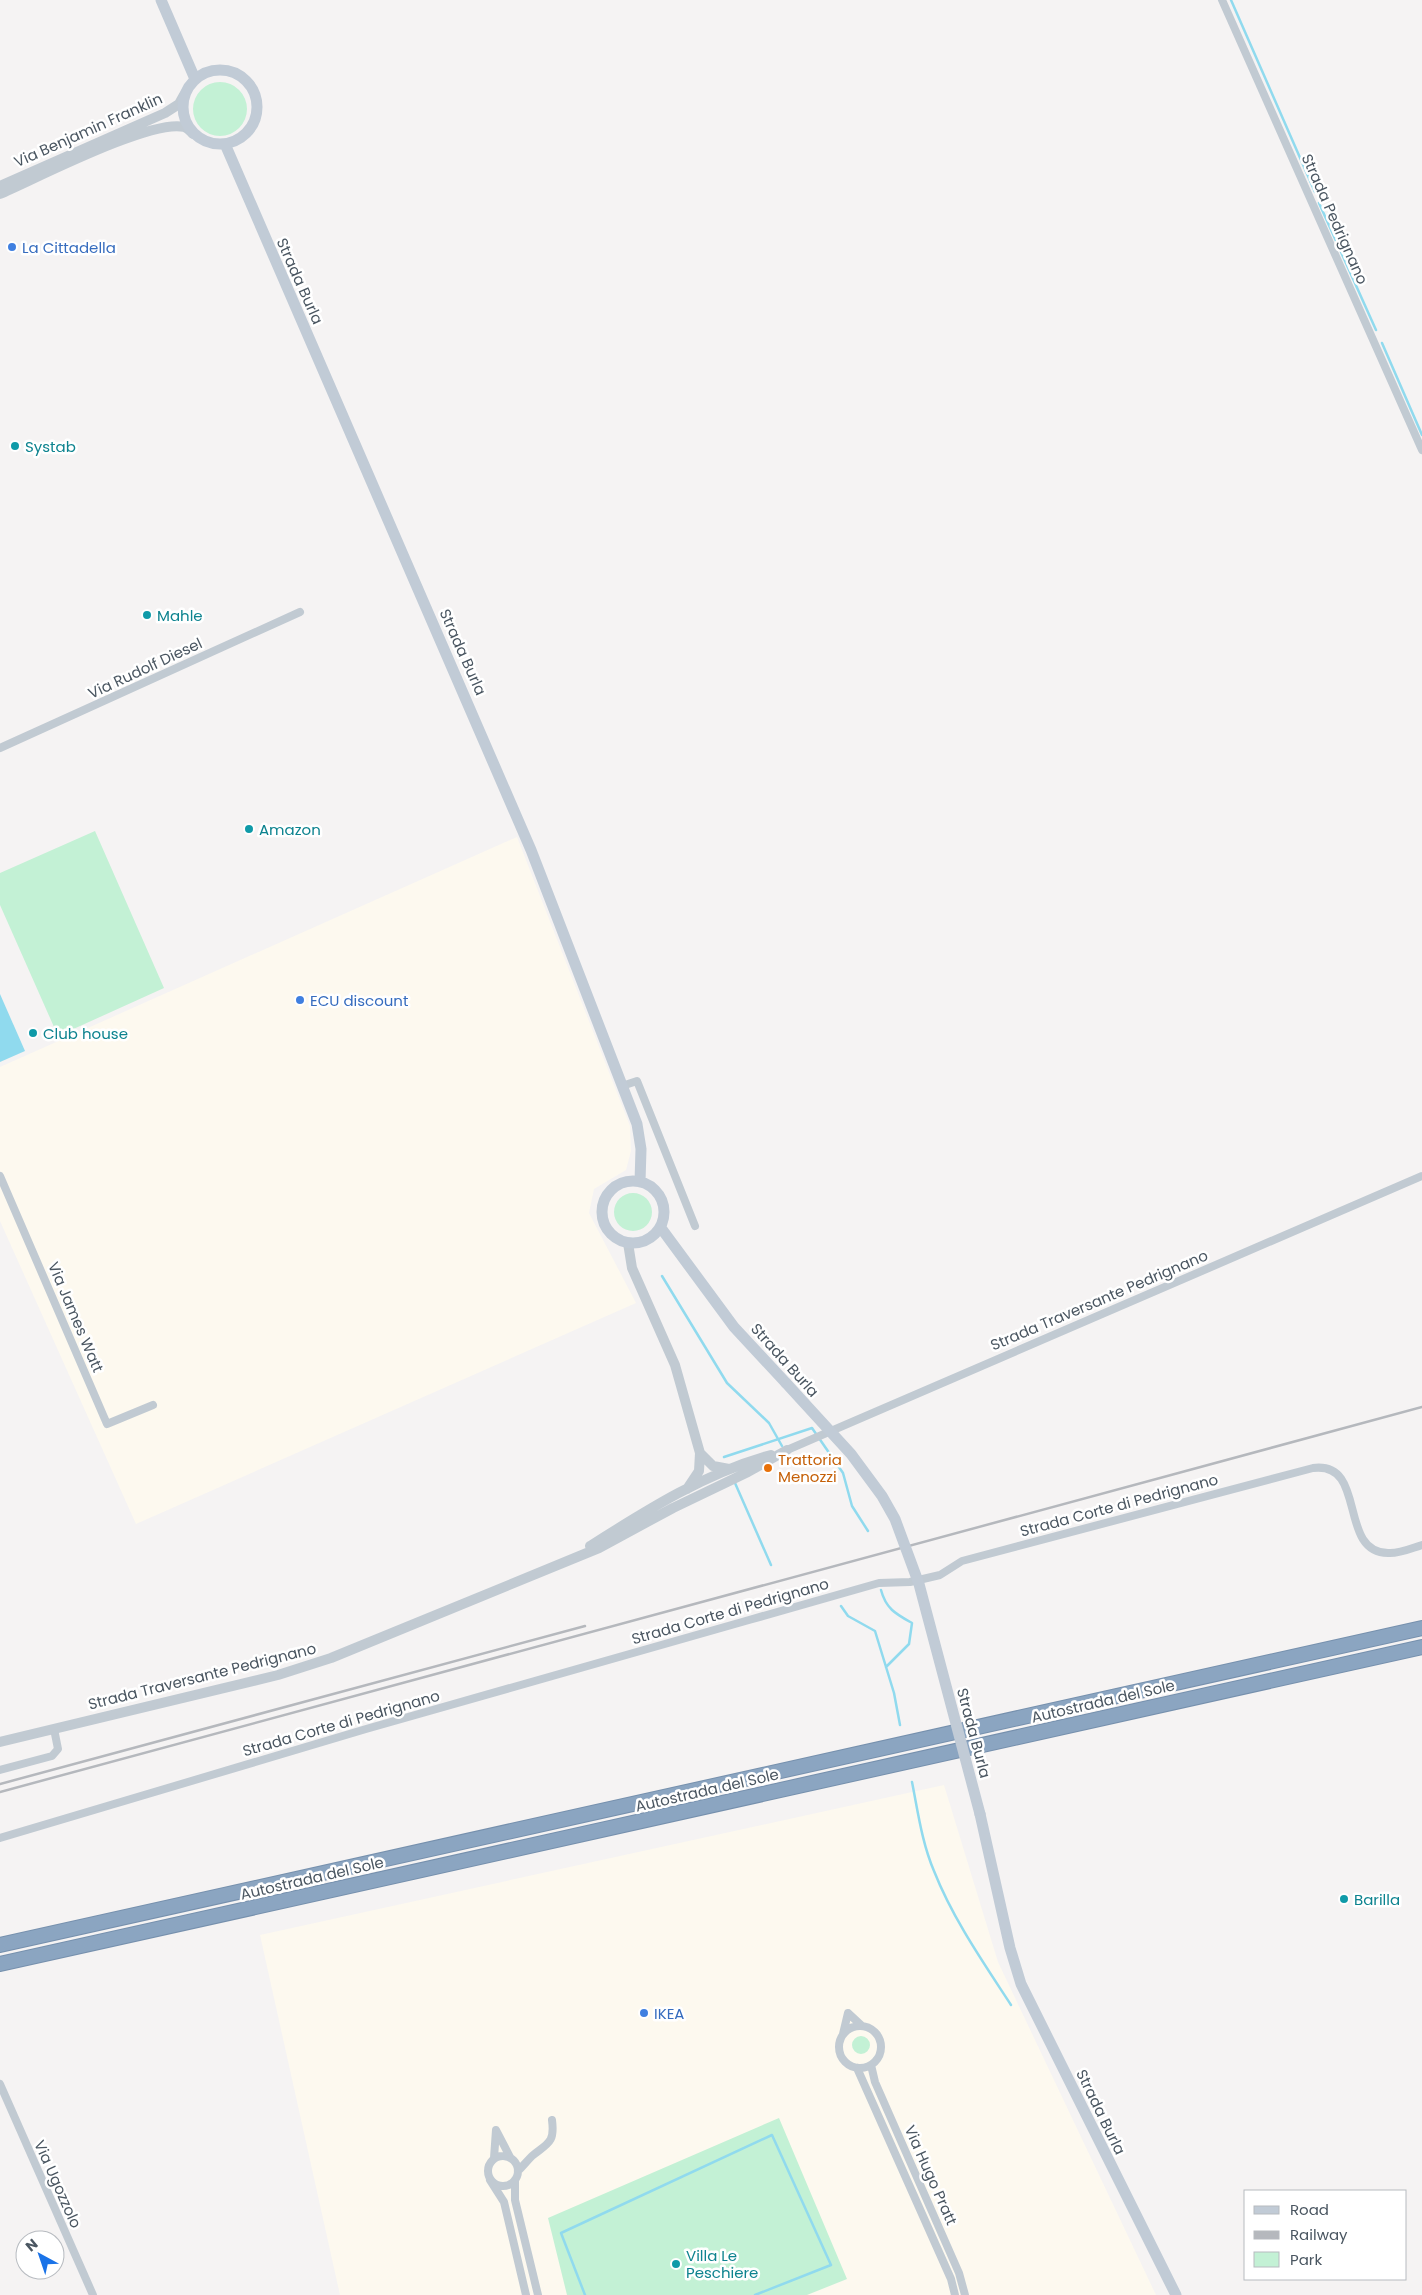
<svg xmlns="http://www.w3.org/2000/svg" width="1422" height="2295" font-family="Poppins,sans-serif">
	<rect width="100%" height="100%" fill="#f5f3f3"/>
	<path fill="#fdf9ef" d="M517,837L630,1126L631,1151L626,1170L594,1189L589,1213L636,1303L136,1524L0,1221V1067Z
		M944,1785L998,1962L1156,2295H340L260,1935Z"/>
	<path fill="#c3f1d5" d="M193 109a27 27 0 1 1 54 0a27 27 0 1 1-54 0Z
		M95,831L164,988L58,1036L0,905V873Z
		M614 1212a19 19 0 1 1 38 0a19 19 0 1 1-38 0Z
		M852 2045a9 9 0 1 1 18 0a9 9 0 1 1-18 0Z
		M779,2118L847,2279L807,2295H567L548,2218Z"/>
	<path fill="#90daee" d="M0,994L25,1051L0,1062Z"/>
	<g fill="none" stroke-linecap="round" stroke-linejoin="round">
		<path stroke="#90daee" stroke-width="2.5" d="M1231,0L1315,192
			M1319,203L1376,330
			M1382,343L1422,435
			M662,1276L727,1383L769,1423L782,1446
			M724,1457L812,1428L843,1473L852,1506L868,1531
			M735,1483L771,1565
			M881,1590C886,1609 896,1614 912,1623L909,1644L886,1667
			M841,1606L848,1616L875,1631L894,1693L900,1725
			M912,1782C918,1812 922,1843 934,1871C953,1919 983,1962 1011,2005
			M585,2295L561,2233L772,2135L831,2265L755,2295"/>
		<g stroke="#7690ad" stroke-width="16">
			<path id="motorway" d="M0,1945L1422,1628
				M0,1964L1422,1647"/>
		</g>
		<path stroke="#c1cad2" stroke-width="8" d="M1222,0L1422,450
			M0,748L300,612
			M622,1086L637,1081L695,1226
			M0,1176L107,1424L153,1405
			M787,1450L1422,1176
			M0,1770L52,1756L58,1749L54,1729
			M0,1838L366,1729L749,1620L879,1583L910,1582L940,1575L962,1561L1313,1468C1368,1461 1337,1552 1388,1553C1399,1554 1412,1548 1422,1545
			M839 2047a21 21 0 1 1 42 0a21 21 0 1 1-42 0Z
			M843,2034L848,2013L862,2026
			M871,2065L875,2082L959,2273L965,2295
			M857,2068L951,2279L955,2295
			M0,2084L93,2295
			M488 2171a15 15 0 1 1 30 0a15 15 0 1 1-30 0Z
			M494,2158L496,2130L510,2157
			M518,2171C523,2166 527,2161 532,2156C548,2143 555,2143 552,2120
			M490,2180L504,2202L526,2295
			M515,2180V2200L538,2295"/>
		<path stroke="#c1cad2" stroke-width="10" d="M0,186L165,113L179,104L184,95
			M0,194C35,179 150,119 184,127C188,128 190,131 193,134
			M628,1243L632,1268L675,1365L700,1453L699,1471L687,1489
			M700,1453L713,1466L729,1469
			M590,1546C647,1510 705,1473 771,1455
			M0,1742L278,1675L331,1658L599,1548L673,1508L748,1472L787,1450"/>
		<path stroke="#c1cbd6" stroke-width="11" d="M161,0L195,79
			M183 107a37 37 0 1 1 74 0a37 37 0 1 1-74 0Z
			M225,144L531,850L637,1124L641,1149L640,1182
			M602 1212a31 31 0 1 1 62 0a31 31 0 1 1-62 0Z
			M661,1228L734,1327L786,1383
			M980,1814L1010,1948L1021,1984L1176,2295"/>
		<use href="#motorway" stroke="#8ba5c1" stroke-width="14"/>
		<path stroke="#b5b8bd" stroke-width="2.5" d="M0,1784L585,1626
			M0,1792L1422,1407"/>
		<path stroke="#c1cbd6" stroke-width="11" d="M786,1383L851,1454L882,1496L895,1519L919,1584L980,1814"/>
	</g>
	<g fill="#3f7fe0" stroke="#fff" stroke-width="2">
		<circle cx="12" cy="247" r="5"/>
		<circle cx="300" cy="1000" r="5"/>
		<circle cx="644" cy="2013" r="5"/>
	</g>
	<g fill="#0f9aa8" stroke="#fff" stroke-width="2">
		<circle cx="15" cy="446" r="5"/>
		<circle cx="147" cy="615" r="5"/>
		<circle cx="249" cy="829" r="5"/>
		<circle cx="33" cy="1033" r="5"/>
		<circle cx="1344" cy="1899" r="5"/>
		<circle cx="676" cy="2264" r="5"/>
	</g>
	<circle fill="#e8710a" stroke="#fff" stroke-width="2" cx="768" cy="1468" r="5"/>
	<g text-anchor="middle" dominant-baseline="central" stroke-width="5" stroke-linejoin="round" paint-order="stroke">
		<g font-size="15" fill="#4a5661" stroke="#fff">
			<text transform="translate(88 130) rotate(-24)">Via Benjamin Franklin</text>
			<text transform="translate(1335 219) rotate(66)">Strada Pedrignano</text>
			<text transform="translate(300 281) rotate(66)">Strada Burla</text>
			<text transform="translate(463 652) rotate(66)">Strada Burla</text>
			<text transform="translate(145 668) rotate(-25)">Via Rudolf Diesel</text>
			<text transform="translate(1099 1300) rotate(-23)">Strada Traversante Pedrignano</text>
			<text transform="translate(76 1317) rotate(67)">Via James Watt</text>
			<text transform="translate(785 1360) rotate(48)">Strada Burla</text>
			<text transform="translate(1119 1505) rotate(-15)">Strada Corte di Pedrignano</text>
			<text transform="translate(730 1611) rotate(-16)">Strada Corte di Pedrignano</text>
			<text transform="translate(202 1676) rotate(-14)">Strada Traversante Pedrignano</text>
			<text transform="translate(1103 1701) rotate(-13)">Autostrada del Sole</text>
			<text transform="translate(341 1723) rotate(-16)">Strada Corte di Pedrignano</text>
			<text transform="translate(974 1733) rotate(75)">Strada Burla</text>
			<text transform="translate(707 1790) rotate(-13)">Autostrada del Sole</text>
			<text transform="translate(312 1878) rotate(-13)">Autostrada del Sole</text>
			<text transform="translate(1101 2112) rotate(64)">Strada Burla</text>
			<text transform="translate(931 2175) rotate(66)">Via Hugo Pratt</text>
			<text transform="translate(58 2184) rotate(66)">Via Ugozzolo</text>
		</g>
		<g font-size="15" fill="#366cbe" stroke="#fff" text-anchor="start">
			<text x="22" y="247">La Cittadella</text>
			<text x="310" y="1000">ECU discount</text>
			<text x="654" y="2013">IKEA</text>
		</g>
		<g font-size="15" fill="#0d838f" stroke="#fff" text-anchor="start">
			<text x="25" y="446">Systab</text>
			<text x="157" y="615">Mahle</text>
			<text x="259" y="829">Amazon</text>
			<text x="43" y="1033">Club house</text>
			<text x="1354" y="1899">Barilla</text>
			<text x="686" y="2255">Villa Le<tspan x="686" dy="17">Peschiere</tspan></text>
		</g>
		<g font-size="15" fill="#c56008" stroke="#fff" text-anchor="start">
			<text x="778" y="1459">Trattoria<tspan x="778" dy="17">Menozzi</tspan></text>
		</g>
	</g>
	<rect x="1244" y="2190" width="162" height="90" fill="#ffffff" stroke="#b7bbc0"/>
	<rect x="1254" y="2206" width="25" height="8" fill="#c1cbd6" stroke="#b7bbc0"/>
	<text x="1290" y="2215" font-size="15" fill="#4a5661">Road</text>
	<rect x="1254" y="2231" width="25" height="8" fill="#b5b8bd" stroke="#b7bbc0"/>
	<text x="1290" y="2240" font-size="15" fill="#4a5661">Railway</text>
	<rect x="1254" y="2252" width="25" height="15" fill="#c3f1d5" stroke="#b7bbc0"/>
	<text x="1290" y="2265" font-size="15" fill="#4a5661">Park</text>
	<g transform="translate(40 2255) rotate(320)"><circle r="24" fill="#ffffff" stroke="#b7bbc0"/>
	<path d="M0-4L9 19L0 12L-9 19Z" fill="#1a73e8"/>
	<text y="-8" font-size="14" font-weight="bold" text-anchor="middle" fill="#4a5661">N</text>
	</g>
</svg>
